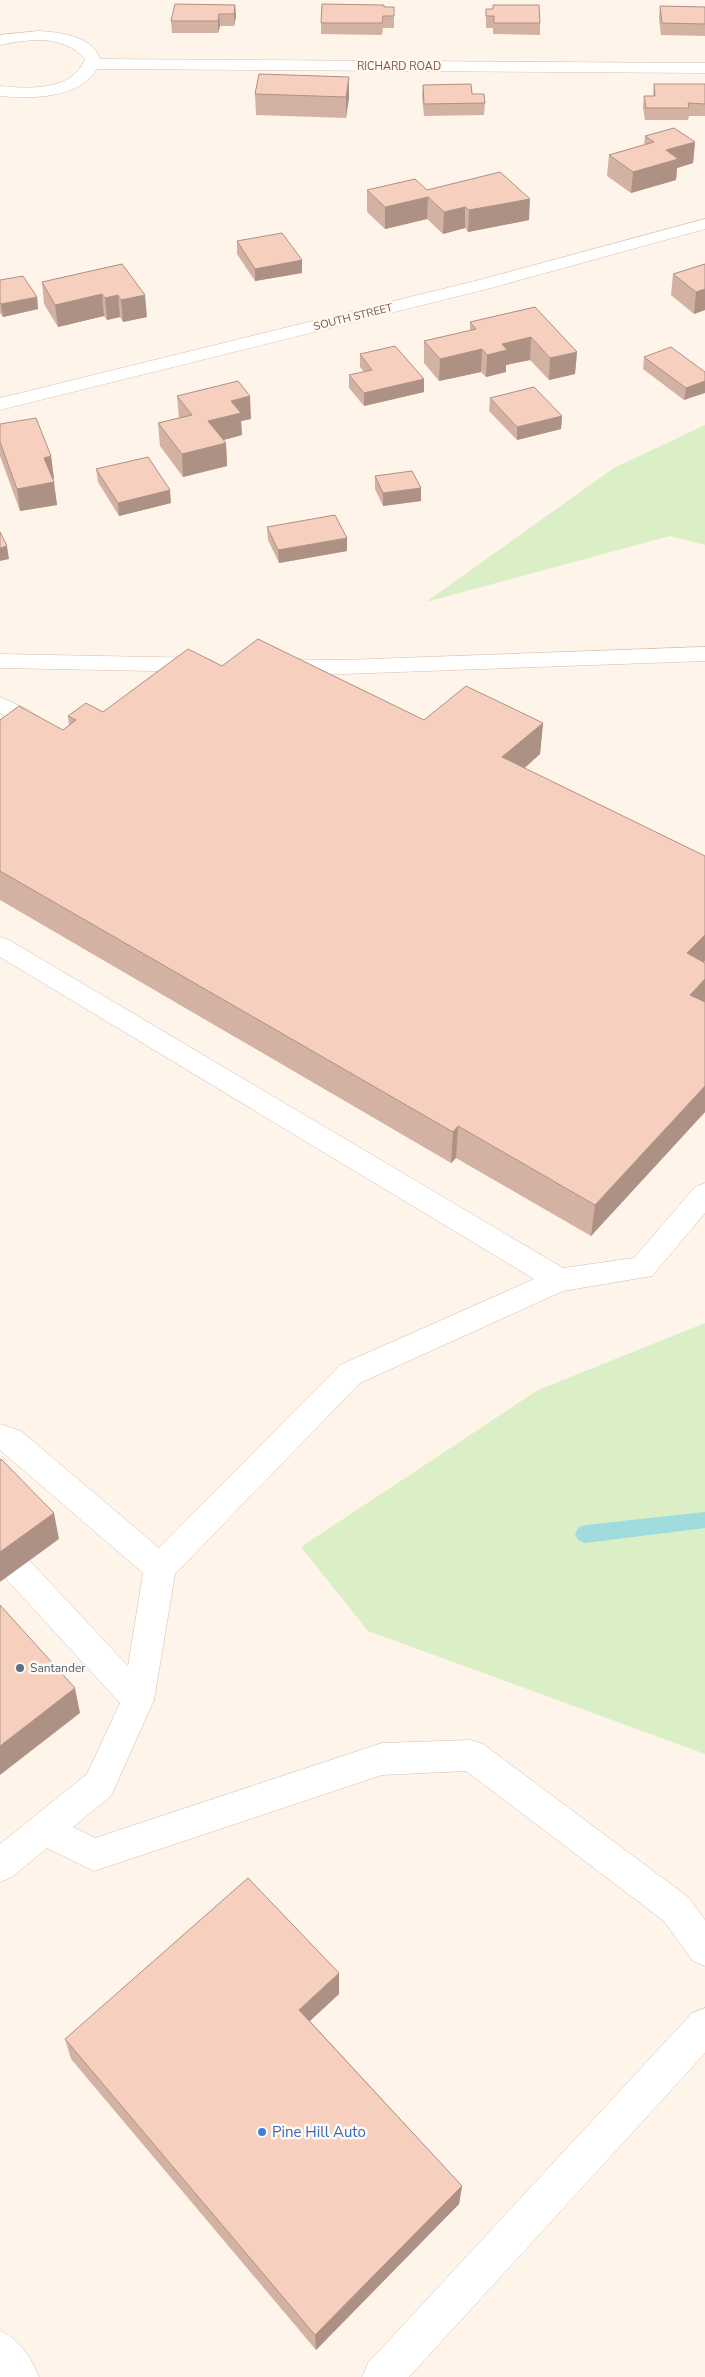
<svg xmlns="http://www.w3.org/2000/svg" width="705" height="2377" font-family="'Nunito Sans',sans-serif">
	<rect width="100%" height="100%" fill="#fef4ea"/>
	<path fill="#dbefc6" d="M705,425V545L670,536L426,602L614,468Z
		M705,1323V1754L368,1631L301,1547L538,1390Z"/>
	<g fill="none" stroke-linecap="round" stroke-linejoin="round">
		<path fill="#a0dbde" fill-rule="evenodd" d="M705,1512V1528L585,1543L578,1540L575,1534L578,1528L585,1525Z"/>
		<g stroke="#d5bdb0" stroke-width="1">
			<path id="service" d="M705,647V661L344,674L277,673L269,671L266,666L269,661L277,659L344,660Z
				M0,654L204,658L212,660L215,665L212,670L204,672L0,668Z
				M0,697L31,711L34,716L8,738L0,740V722L7,717L0,713Z
				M0,937L9,940L563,1268L634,1258L695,1187L705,1183V1213L652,1276L563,1291L360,1383L175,1574L154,1700L111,1796L73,1827L95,1838L382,1743L471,1740L483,1744L688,1897L705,1920V1966L693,1961L664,1921L466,1771L382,1775L94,1871L47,1848L12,1877L0,1882V1844L87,1774L120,1703L7,1580L2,1570L7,1560L18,1556L29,1560L128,1666L143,1573L0,1450V1424L21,1431L159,1548L340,1365L534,1279L0,957Z
				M705,2008V2053L409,2377H362L368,2363L692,2013Z"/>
		</g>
		<g stroke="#d5bdb0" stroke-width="1">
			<path id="minor" d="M38,31C59,32 93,36 100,59L705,63V73L97,69C79,99 31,99 0,96V86C29,89 73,91 85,59C63,34 29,39 0,45V35Z"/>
		</g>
		<g stroke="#dbbeaf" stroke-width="1">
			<path id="secondary" d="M705,219V229L491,288L0,410V398L479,280Z
				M0,2331C20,2340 31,2357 39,2377H0Z"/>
		</g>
		<use href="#service" fill="#fff" fill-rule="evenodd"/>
		<use href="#minor" fill="#fff" fill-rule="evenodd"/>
		<use href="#secondary" fill="#fff" fill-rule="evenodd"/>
	</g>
	<path fill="#d4b2a3" d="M235,5L236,16L234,26H220L218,33H172L171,21Z
		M660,6L705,7V36L661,35L659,18Z
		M384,7H394V28H383L382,35L321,34V23Z
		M486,9L540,23V35L493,34V28H486Z
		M349,77V98L346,118L256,115L255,94Z
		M654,84H705V116H689L688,120H645L643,108L644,96H653Z
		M423,85L472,94L485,103L484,115L424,116L422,96Z
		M645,136L695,142L693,163L677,168L676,180L631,193L607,176L609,155L644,145Z
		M367,190H427L529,220L468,232L465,228L443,234L427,219L385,229L367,212Z
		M237,241L302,273L255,281L237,254Z
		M122,264L147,317L123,322L120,317L107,320L104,316L58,327L44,304L42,282Z
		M705,264V310L694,314L671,295L673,274Z
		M0,280L37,297L38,309L3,317L0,313Z
		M535,307L577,352L575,374L549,380L530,360L506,365V372L486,377L481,372L439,381L424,363V341L470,331V322Z
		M360,354L424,392L364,406L349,388V375L364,372L360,367Z
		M644,357L705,372L684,400L643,369Z
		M177,396L251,419L241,421L242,435L223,440L226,443L227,466L183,477L160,446L158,423L179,418Z
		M490,398L562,416L561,429L517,440L489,411Z
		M0,424L51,456L54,479H53L57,505L20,511L0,456Z
		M96,469L171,503L119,516L98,482Z
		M375,476L421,488V501L383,506L375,489Z
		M267,527L347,551L279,563L268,540Z
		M222,666L424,720L543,723L540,754L525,768L705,963V1112L591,1236L456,1158L451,1163L0,900V720L63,730L69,725L68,716L103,712Z
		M339,1994L310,2021L462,2186L459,2204L316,2350L71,2059L65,2039Z"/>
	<path fill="#ad9185" d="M235,5L236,16L234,26V14Z
		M219,14L220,26L218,33V21Z
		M349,77V98L346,118V97Z
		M695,142L693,163L677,168L676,180L631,193L633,172L666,150Z
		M428,197L427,219L385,229V207Z
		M530,199L529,220L468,232L469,210Z
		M465,207V228L443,234L444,212Z
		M302,260V273L255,281V269Z
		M705,289V310L694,314L696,292Z
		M102,294L104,316L58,327L55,305Z
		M118,295L120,317L107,320L105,298Z
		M145,295L147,317L123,322L121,300Z
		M37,297L38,309L3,317L1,304Z
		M531,337L530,360L506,365V372L486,377L487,355L502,344Z
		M482,349L481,372L439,381L440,359Z
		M577,352L575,374L549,380L550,358Z
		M424,379V392L364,406V393Z
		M705,381V393L684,400L686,388Z
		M250,396L251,419L241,421L242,435L209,444L208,421L231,401Z
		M562,416L561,429L517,440V427Z
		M226,443L227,466L183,477L182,454Z
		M51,456L54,479L47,480L44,458Z
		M54,482L57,505L20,511L17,489Z
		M421,488V501L383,506V493Z
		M170,490L171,503L119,516L118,503Z
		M347,538V551L279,563L278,550Z
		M7,546L9,559L0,561V548Z
		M543,723L540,754L500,789L502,757Z
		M705,935V961L682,985L687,953Z
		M705,979V1005L690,995Z
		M705,1086V1112L591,1236L595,1205Z
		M458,1126L456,1158L451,1163L453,1132Z
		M54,1513L59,1539L0,1582V1552Z
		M75,1688L80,1713L0,1775V1746Z
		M339,1973V1994L300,2030L299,2010Z
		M462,2186L459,2204L316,2350L315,2335Z"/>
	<path fill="#f7cfbe" stroke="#ad9185" d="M175,4L235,5L234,14H219L218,21H171Z
		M322,4L384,5V7H394V16H383L382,23H321Z
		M493,5H539L540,23H494V16H486V9H493Z
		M660,6L705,7V24L662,23Z
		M259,74L349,77L346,97L255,94Z
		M471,84L472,94H484L485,103L424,104L423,85Z
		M654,84H705V104L688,103L689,108H646L644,96H655Z
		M674,128L695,142L666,150L678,159L633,172L609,155L654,142L645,136Z
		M500,172L530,199L469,210L465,207L444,212L428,197L385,207L367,190L415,179L427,190Z
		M282,233L302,260L255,269L237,241Z
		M122,264L145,295L121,300L118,295L105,298L102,294L55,305L42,282Z
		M705,264V289L696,292L673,274Z
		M23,276L37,297L1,304L0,302V280Z
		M535,307L577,352L550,358L531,337L502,344L507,350L487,355L482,349L440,359L424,341L476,329L470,322Z
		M395,346L424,379L364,393L349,375L372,370L360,354Z
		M671,347L705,372V381L686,388L644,357Z
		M238,381L250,396L231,401L241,413L208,421L226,443L182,454L158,423L192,415L177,396Z
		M534,387L562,416L517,427L490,398Z
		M36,418L51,456L44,458L54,482L17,489L0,442V424Z
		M148,457L170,490L118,503L96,469Z
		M412,471L421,488L383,493L375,476Z
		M335,515L347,538L278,550L267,527Z
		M0,532L7,546L0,548Z
		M258,639L424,720L466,686L543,723L502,757L705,856V935L687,953L705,963V979L690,995L705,1002V1086L595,1205L458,1126L453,1132L0,871V720L19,706L63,730L76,720L68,716L86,703L103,712L188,649L222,666Z
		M1,1459L54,1513L0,1552V1460Z
		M0,1605L75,1688L0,1746Z
		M248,1878L339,1973L299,2010L462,2186L315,2335L65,2039Z"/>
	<circle fill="#5c6f8a" stroke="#fff9f2" stroke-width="2" cx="20" cy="1668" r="5"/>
	<circle fill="#3f7fe0" stroke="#fff9f2" stroke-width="2" cx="262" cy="2132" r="5"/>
	<g text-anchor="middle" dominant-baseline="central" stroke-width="5" stroke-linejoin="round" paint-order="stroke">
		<g font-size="11" fill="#7d5649" stroke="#fff9f2">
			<text x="399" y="66">RICHARD ROAD</text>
			<text transform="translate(353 317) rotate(-14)">SOUTH STREET</text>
		</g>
		<g font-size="12" fill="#4e5e75" stroke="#fff9f2" text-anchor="start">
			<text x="30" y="1668">Santander</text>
		</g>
		<g font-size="15" fill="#366cbe" stroke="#fff9f2" text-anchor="start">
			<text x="272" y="2132">Pine Hill Auto</text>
		</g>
	</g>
</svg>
